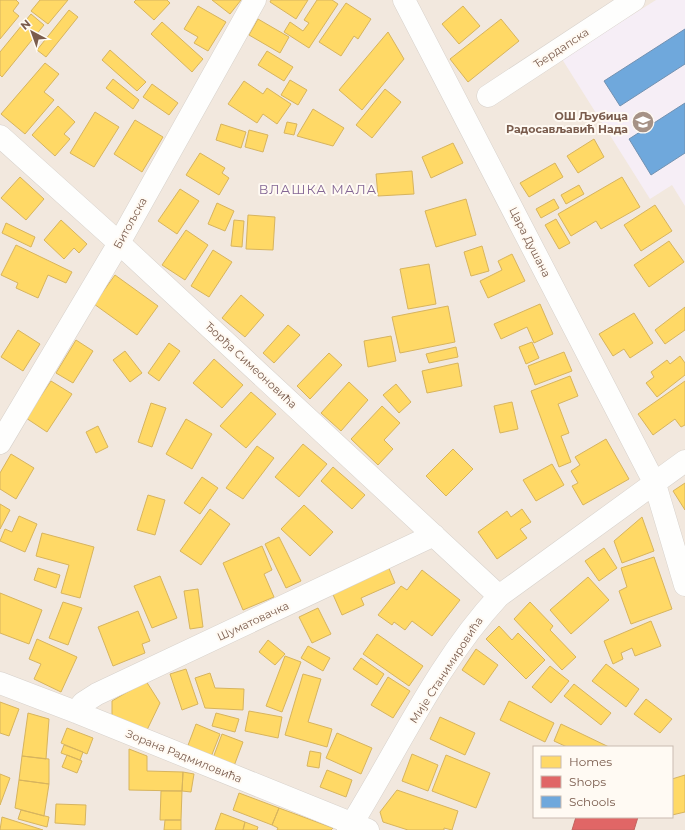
<svg xmlns="http://www.w3.org/2000/svg" width="685" height="830" font-family="Montserrat,sans-serif">
	<rect width="100%" height="100%" fill="#f9f5f0"/>
	<path fill="#f2e8de" fill-rule="evenodd" d="M0,0H685V830H0ZM534,747H672V817H534Z"/>
	<path fill="#f6eef6" d="M656,0H685V206L672,185L650,199L562,59Z"/>
	<path fill="#ffd966" stroke="#d7b45e" d="M0,0H16L19,3L13,11L19,16L0,39Z
		M40,0H68L48,24L31,11Z
		M136,0H167L170,3L154,20L134,2Z
		M212,0H241L230,14Z
		M271,0H308L296,19L270,2Z
		M317,0H332L338,4L309,48L284,32L290,22L303,31L309,23L304,20Z
		M346,3L371,19L358,39L354,36L341,56L319,42Z
		M198,6L226,22L208,51L194,43L198,37L184,29Z
		M463,6L480,26L459,44L442,24Z
		M69,10L78,17L46,57L37,50Z
		M31,14L44,25L2,77L0,75V52Z
		M258,19L289,37L280,53L249,35Z
		M501,19L519,41L468,82L450,59Z
		M162,22L203,59L192,72L151,34Z
		M388,32L404,59L362,110L339,90Z
		M110,50L146,82L137,91L102,60Z
		M267,51L293,67L284,81L258,65Z
		M45,63L59,74L44,92L54,100L25,134L1,114Z
		M113,79L139,100L133,109L106,88Z
		M290,80L307,90L298,105L281,95Z
		M244,81L263,94L267,88L291,104L277,124L263,114L257,123L228,104Z
		M152,84L178,103L169,115L143,97Z
		M385,89L401,102L372,138L356,125Z
		M58,106L75,122L64,134L70,139L55,156L32,135Z
		M313,109L344,128L333,146L297,136Z
		M95,112L119,127L94,167L70,153Z
		M135,120L163,137L142,172L114,154Z
		M287,122L297,124L294,135L284,133Z
		M221,124L246,132L241,148L216,140Z
		M249,130L268,135L263,152L245,147Z
		M594,139L604,157L578,173L567,156Z
		M453,143L463,163L431,178L422,157Z
		M200,153L225,168L222,173L229,178L219,195L186,175Z
		M555,163L563,177L529,197L520,183Z
		M412,171L414,194L378,196L376,174Z
		M20,177L44,199L26,220L1,198Z
		M622,177L640,207L601,229L596,221L571,236L558,214Z
		M579,185L584,194L566,204L561,195Z
		M180,189L199,201L177,234L158,221Z
		M466,199L476,235L436,247L425,211Z
		M554,199L559,208L541,218L536,209Z
		M217,203L234,211L225,231L208,224Z
		M655,205L672,231L641,251L624,225Z
		M248,215L275,217L273,250L246,249Z
		M556,219L570,243L559,249L545,225Z
		M61,220L87,244L79,253L74,248L64,259L44,240Z
		M234,220L244,221L242,247L231,246Z
		M6,223L35,237L31,247L2,233Z
		M186,230L208,245L185,280L162,265Z
		M669,241L684,262L649,287L634,265Z
		M16,245L72,272L66,283L48,275L38,298L16,288L18,283L1,275Z
		M482,246L489,271L471,276L464,252Z
		M213,250L232,262L209,297L191,286Z
		M512,254L525,281L488,298L480,281L502,270L498,261Z
		M429,264L436,304L408,309L400,269Z
		M115,275L158,306L137,335L94,304Z
		M241,295L264,315L245,337L222,318Z
		M540,304L553,334L534,343L527,327L501,339L494,324Z
		M448,306L455,342L400,353L392,317Z
		M685,307V330L665,344L655,330Z
		M634,313L653,343L630,358L624,349L613,356L599,334Z
		M288,325L300,335L274,363L263,353Z
		M18,330L40,344L23,371L1,357Z
		M391,336L396,361L368,367L364,341Z
		M76,340L93,351L73,383L56,373Z
		M532,342L539,358L526,364L519,347Z
		M169,343L180,351L159,381L148,373Z
		M456,347L458,357L429,363L426,354Z
		M125,351L142,373L130,382L113,360Z
		M564,352L572,371L535,385L528,366Z
		M329,353L342,365L310,399L297,386Z
		M680,356L685,363V375L657,397L646,383L654,377L651,372L667,360L670,364Z
		M214,359L243,385L222,408L193,383Z
		M458,363L462,386L427,393L422,371Z
		M570,376L578,396L558,404L569,433L561,436L571,462L559,467L531,391Z
		M51,381L72,394L47,432L26,418Z
		M685,381V425L681,427L675,419L653,435L638,414Z
		M349,382L368,400L341,431L321,413Z
		M396,384L411,402L399,413L383,395Z
		M251,392L276,414L246,448L220,426Z
		M512,402L518,429L500,433L494,406Z
		M151,403L166,408L152,447L138,442Z
		M382,406L400,423L384,440L393,449L378,465L351,439Z
		M186,419L212,434L192,469L166,454Z
		M98,426L108,447L96,453L86,432Z
		M606,439L629,479L583,505L572,486L578,483L571,471L580,465L575,457Z
		M303,444L327,464L299,497L275,477Z
		M257,446L274,458L243,499L226,488Z
		M453,449L473,469L446,496L426,476Z
		M11,454L34,468L16,499L0,489V473Z
		M552,464L564,485L536,501L523,480Z
		M333,467L365,495L352,509L321,481Z
		M202,477L218,488L200,514L184,503Z
		M685,483V510L673,491Z
		M148,495L165,500L155,535L137,530Z
		M0,504L10,510L0,529Z
		M304,505L333,532L310,556L281,529Z
		M210,509L230,524L201,565L180,551Z
		M522,509L531,522L520,529L527,538L497,559L478,532L507,511L511,517Z
		M19,516L37,524L25,552L0,541L5,529L12,532Z
		M642,517L654,551L622,563L614,541Z
		M42,533L94,547L80,598L61,593L69,565L36,556Z
		M279,537L301,581L286,588L265,544Z
		M262,546L272,570L264,574L274,597L243,610L223,563Z
		M604,548L617,568L599,581L585,561Z
		M654,557L672,609L631,624L619,591L627,587L621,568Z
		M388,566L395,583L361,598L364,605L342,615L331,590Z
		M38,568L60,575L56,588L34,580Z
		M422,570L460,600L432,636L412,621L405,630L394,622L392,625L378,615L401,586L407,590Z
		M160,576L177,618L152,628L134,586Z
		M588,577L609,600L571,634L550,610Z
		M198,589L203,627L190,629L184,591Z
		M0,593L42,610L29,644L0,633Z
		M63,602L82,608L68,645L49,638Z
		M530,602L553,626L550,630L576,657L562,670L514,619Z
		M318,608L331,634L312,643L299,617Z
		M138,611L150,641L142,644L145,653L113,666L98,627Z
		M651,621L661,646L635,656L632,648L621,653L623,659L613,664L604,641Z
		M499,626L512,640L518,633L545,660L526,679L486,639Z
		M377,634L423,666L409,686L363,654Z
		M37,639L77,657L61,692L34,679L41,664L29,659Z
		M268,640L285,654L275,665L259,652Z
		M308,646L330,658L323,671L301,658Z
		M476,649L498,665L484,685L462,670Z
		M285,656L301,662L282,712L266,706Z
		M361,658L384,674L377,685L353,669Z
		M606,664L639,689L626,707L592,681Z
		M550,666L569,681L551,703L532,687Z
		M186,669L198,704L182,710L170,674Z
		M210,673L215,688L244,689L243,710L205,708L195,678Z
		M303,674L321,679L308,722L332,729L327,747L285,735Z
		M388,677L410,691L393,718L371,705Z
		M146,681L160,703L147,730L112,715V701Z
		M574,684L611,713L601,725L564,696Z
		M646,699L672,719L660,733L634,714Z
		M509,701L554,723L545,742L500,720Z
		M0,702L19,709L9,736L0,733Z
		M249,711L282,717L278,738L245,731Z
		M28,713L49,719L46,759L22,756Z
		M216,713L239,719L235,732L212,726Z
		M440,717L475,733L465,755L430,739Z
		M196,724L220,734L211,757L187,748Z
		M561,724L609,747H567L554,741Z
		M67,728L93,738L87,754L61,743Z
		M337,733L372,748L361,774L326,758Z
		M222,734L243,742L234,766L213,758Z
		M64,745L83,752L80,760L61,753Z
		M129,749L147,756V771L183,772L182,791L129,790Z
		M310,751L321,753L319,768L307,766Z
		M412,754L438,765L428,791L402,781Z
		M67,755L82,761L77,773L62,767Z
		M446,755L490,773L476,808L432,791Z
		M22,756L49,759V784L19,780Z
		M327,770L352,780L346,797L320,787Z
		M183,772L194,774L191,792L182,791Z
		M0,774L10,778L0,805Z
		M685,775V812L672,815V779Z
		M19,780L49,784L44,816L15,808Z
		M397,790L458,811L452,830L444,828V830H408L383,822L380,812Z
		M161,791H182L181,820H160Z
		M239,793L279,808L272,825L233,810Z
		M56,804L86,805L85,825L55,823Z
		M279,808L333,828L331,830H277L278,828L272,825Z
		M21,810L49,817L47,827L18,819Z
		M221,813L245,822L243,830H215Z
		M2,817L43,830H0Z
		M165,820H181V830H164Z
		M245,822L258,827L257,830H243Z"/>
	<path fill="#e06666" stroke="#c1635e" d="M576,817H638L634,830H572Z"/>
	<path fill="#6fa8dc" stroke="#7291b1" d="M685,29V64L620,106L604,81Z
		M685,103V153L651,175L629,139Z"/>
	<g fill="none" stroke-linecap="round" stroke-linejoin="round">
		<g stroke="#d7d1cb" stroke-width="23">
			<path id="minor" d="M404,0L655,484L685,585
				M488,96L634,0
				M0,136L119,243L499,596
				M0,443L119,243L255,0
				M0,683L76,712L368,830
				M76,712L83,703L97,694L434,535
				M348,830C397,752 436,664 499,596L685,461"/>
		</g>
		<use href="#minor" stroke="#fefefd" stroke-width="22"/>
	</g>
	<defs>
		<g id="school-disc" transform="scale(1.15)"><circle r="9.5" fill="#a69286" stroke="#fffaf3"/><path d="M0-5L7-2L0 1L-7-2ZM-4 1L0 2.5L4 1V4Q0 6-4 4Z" fill="#fff"/></g>
	</defs>
	<g fill-rule="evenodd">
		<use href="#school-disc" x="643" y="122"/>
	</g>
	<g text-anchor="middle" dominant-baseline="central" stroke-width="4" stroke-linejoin="round" paint-order="stroke">
		<g font-size="11" fill="#7a5c4d" stroke="#fffaf3">
			<text transform="translate(561 48) rotate(-33)">Ђердапска</text>
			<text transform="translate(130 223) rotate(-61)">Битољска</text>
			<text transform="translate(530 242) rotate(63)">Цара Душана</text>
			<text transform="translate(251 365) rotate(43)">Ђорђа Симеоновића</text>
			<text transform="translate(253 621) rotate(-25)">Шуматовачка</text>
			<text transform="translate(446 670) rotate(-57)">Мије Станимировића</text>
			<text transform="translate(184 756) rotate(22)">Зорана Радмиловића</text>
		</g>
		<g font-size="11" font-weight="bold" fill="#7a5c4d" stroke="#fffaf3" text-anchor="end">
			<text x="628" y="116">ОШ Љубица<tspan x="628" dy="13">Радосављавић Нада</tspan></text>
		</g>
		<g font-size="13" letter-spacing="1" fill="#846695" stroke="#fffaf3">
			<text x="318" y="189">ВЛАШКА МАЛА</text>
		</g>
	</g>
	<rect x="533" y="746" width="140" height="72" fill="#fffaf3" stroke="#cabbb1"/>
	<rect x="541" y="756" width="20" height="12" fill="#ffd966" stroke="#cabbb1"/>
	<text x="569" y="766" font-size="12" fill="#7a5c4d">Homes</text>
	<rect x="541" y="776" width="20" height="12" fill="#e06666" stroke="#cabbb1"/>
	<text x="569" y="786" font-size="12" fill="#7a5c4d">Shops</text>
	<rect x="541" y="796" width="20" height="12" fill="#6fa8dc" stroke="#cabbb1"/>
	<text x="569" y="806" font-size="12" fill="#7a5c4d">Schools</text>
	<g transform="translate(32 32) rotate(319)" stroke="#fffaf3" stroke-width="3" paint-order="stroke">
	<path d="M0-3L7 15L0 10L-7 15Z" fill="#7a5c4d"/>
	<text y="-6" font-size="11" font-weight="bold" text-anchor="middle" fill="#7a5c4d">N</text>
	</g>
</svg>
